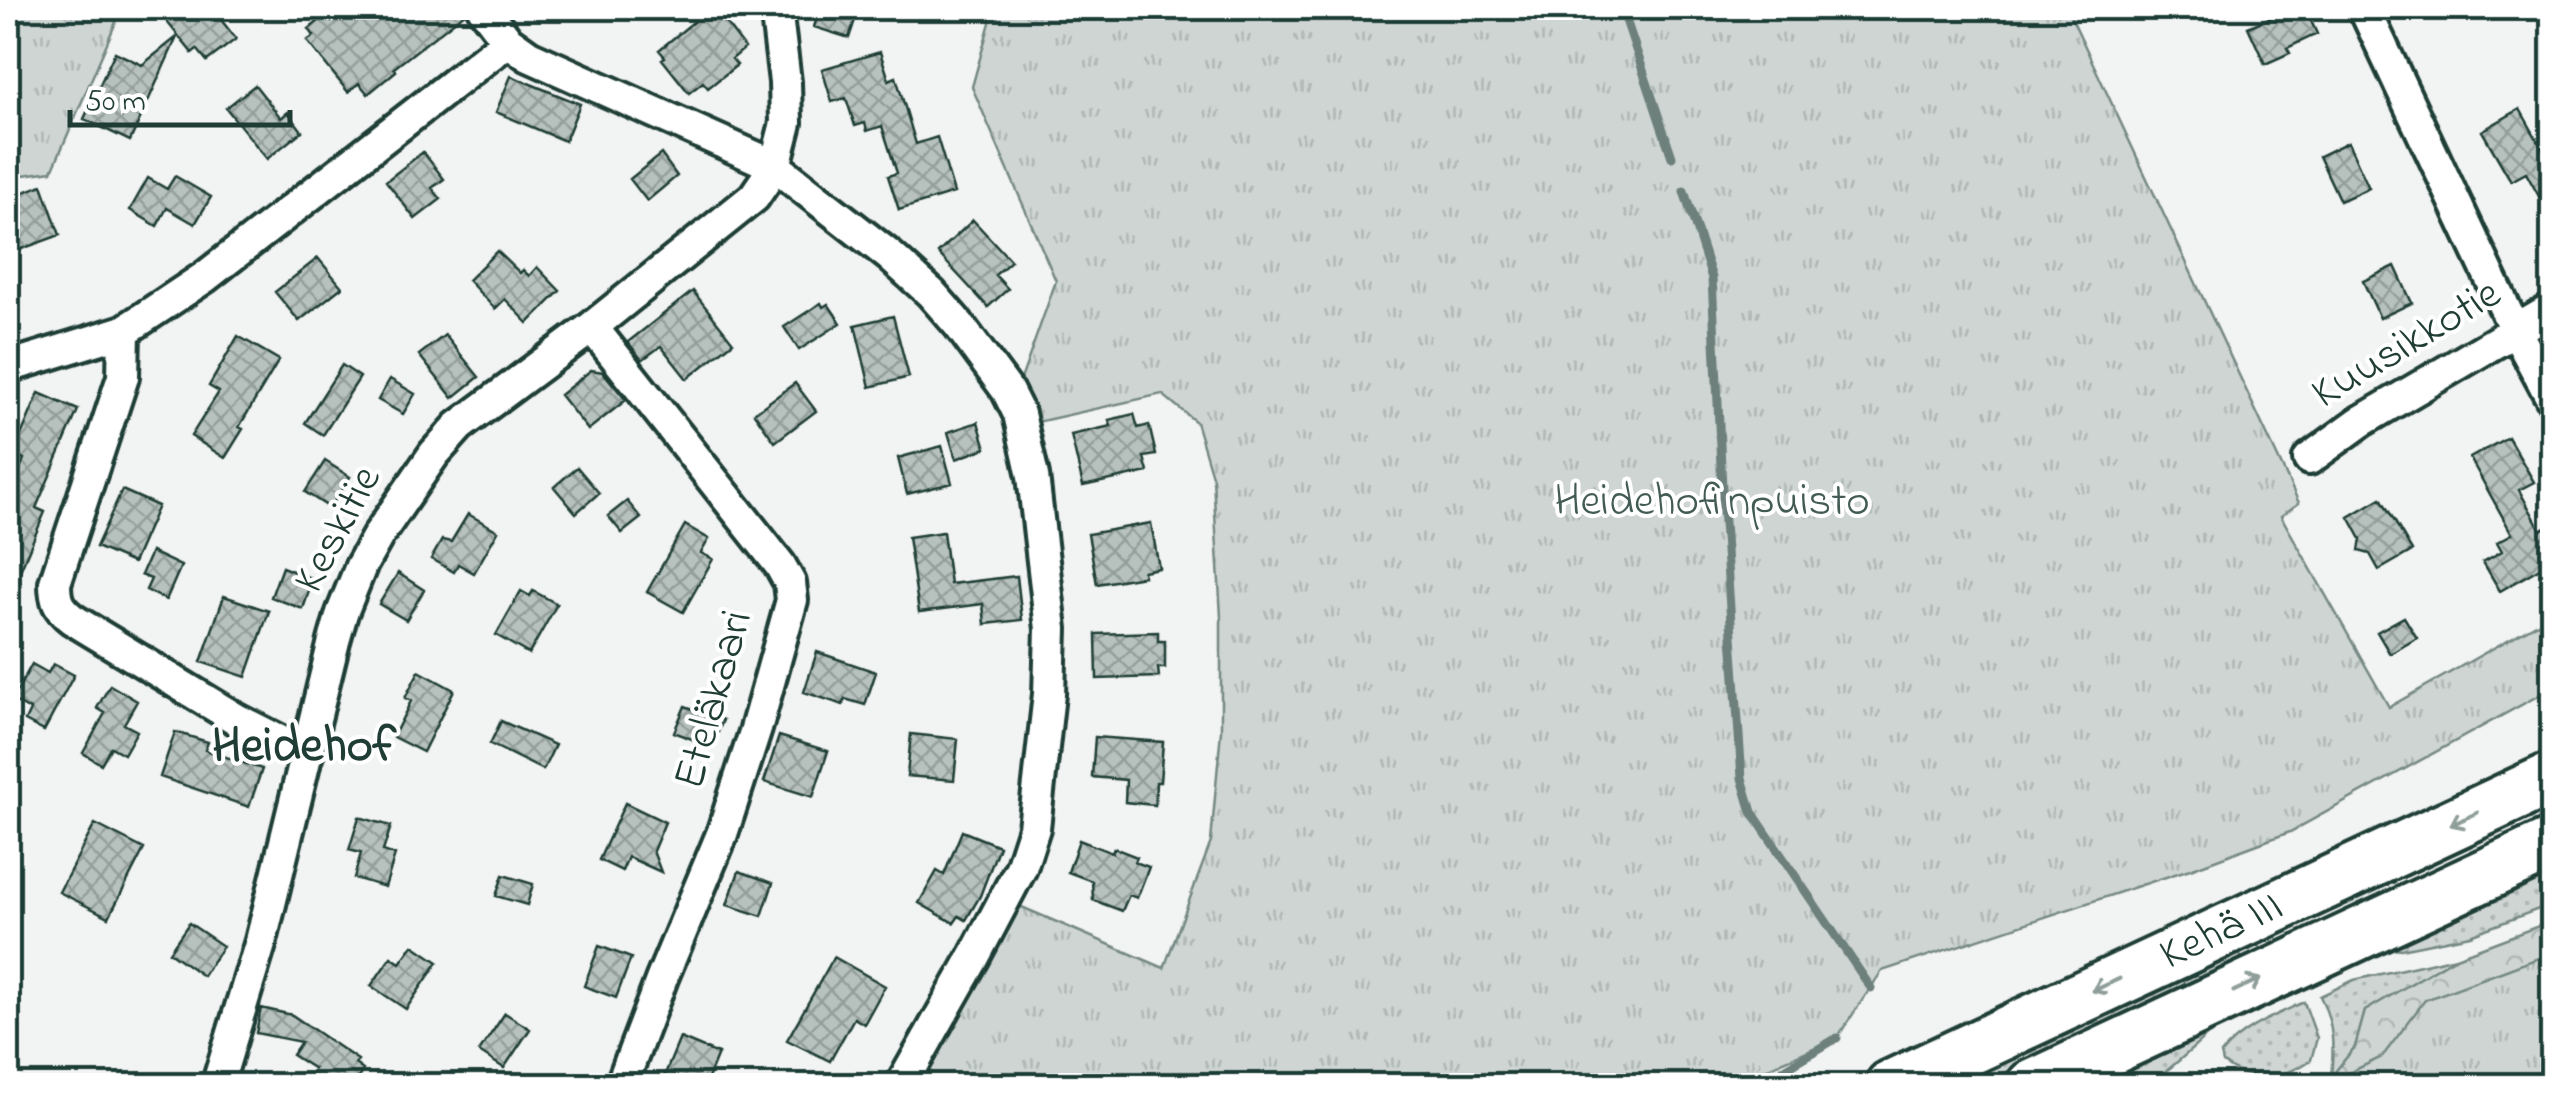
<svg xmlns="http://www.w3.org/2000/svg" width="2560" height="1093" font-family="'Indie Flower',sans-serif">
	<defs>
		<pattern id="grass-dots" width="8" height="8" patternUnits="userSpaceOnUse" patternTransform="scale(2.5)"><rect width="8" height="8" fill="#ced5d3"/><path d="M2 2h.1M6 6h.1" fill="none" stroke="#b0b8b6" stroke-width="1.8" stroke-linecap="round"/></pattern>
		<pattern id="forest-crowns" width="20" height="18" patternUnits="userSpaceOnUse" patternTransform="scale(2.5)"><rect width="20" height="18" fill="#ced5d3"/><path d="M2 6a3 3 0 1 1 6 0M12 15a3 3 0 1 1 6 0" fill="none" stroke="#b0b8b6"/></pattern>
		<pattern id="park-tufts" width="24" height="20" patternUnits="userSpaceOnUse" patternTransform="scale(2.5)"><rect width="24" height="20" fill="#ced5d3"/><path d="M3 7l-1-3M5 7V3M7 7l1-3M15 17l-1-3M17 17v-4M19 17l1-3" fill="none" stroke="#b0b8b6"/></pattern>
		<pattern id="building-cross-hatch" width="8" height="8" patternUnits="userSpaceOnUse" patternTransform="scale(2.5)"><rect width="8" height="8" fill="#b7c1bd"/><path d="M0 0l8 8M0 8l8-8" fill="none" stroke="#949e9a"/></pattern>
	</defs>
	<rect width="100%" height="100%" fill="#f2f3f3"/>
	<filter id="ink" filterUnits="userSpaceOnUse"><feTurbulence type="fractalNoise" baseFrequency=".01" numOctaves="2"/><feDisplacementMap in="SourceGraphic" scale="20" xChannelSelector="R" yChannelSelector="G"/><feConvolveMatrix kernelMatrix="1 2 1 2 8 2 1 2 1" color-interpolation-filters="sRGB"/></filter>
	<g filter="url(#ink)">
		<path fill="url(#grass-dots)" stroke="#768984" stroke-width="2.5" d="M2552,870V904L2470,935L2401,949L2392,948L2389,943Z
			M2236,947L2244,963L1978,1085L1942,1086Z
			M2456,957L2365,1011L2355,1047L2331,1077C2334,1046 2334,1025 2320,996L2354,980Z
			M2304,1002L2317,1038L2311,1060C2285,1078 2250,1084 2223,1063L2221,1054C2240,1029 2276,1015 2304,1002Z
			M2208,1025L2209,1034C2188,1052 2168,1073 2142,1086H2080Z"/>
		<path fill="url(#forest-crowns)" stroke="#768984" stroke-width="2.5" d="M2552,921V997L2331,1085V1077L2355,1047L2365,1011L2456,957Z"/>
		<path fill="url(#park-tufts)" stroke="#768984" stroke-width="2.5" d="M8,8H122L52,171L8,177Z
			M994,8H2067L2299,503L2281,516L2389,707L2552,615V688L2290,832L2193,868L1882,971L1837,1038L1729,1085L914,1086L1004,933L1017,905L1164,968L1211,842L1221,730V617L1213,479L1196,422L1162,394L1028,424L1019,385L1056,281L972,87Z
			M2552,953V1085H2324L2382,1057L2425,1000Z"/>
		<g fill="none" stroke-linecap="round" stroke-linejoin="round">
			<path stroke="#6d807b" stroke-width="9" d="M1622,8L1672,157
				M1684,191L1712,278L1723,508L1742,778L1752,812L1871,988
				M1756,1086L1837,1038"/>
		</g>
		<path fill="url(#building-cross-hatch)" stroke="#1f3d34" stroke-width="2.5" d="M156,8H212L236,39L207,61L197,49L192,53Z
			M349,8H465V13L394,68L396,71L368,94L359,83L348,92L307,41L314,36L309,29L326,15L331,21Z
			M820,8H859L849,38L814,27Z
			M2292,8H2305L2317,34L2287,48L2290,53L2265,64L2248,27Z
			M709,9L715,17L719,14L745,48L732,59L737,65L708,88L703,82L689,93L662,59L665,57L659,50Z
			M177,37L130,141L84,119L115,52L142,65Z
			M880,52L889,80L896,77L916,144L937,137L954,193L899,210L888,176L897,173L882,126L867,131L865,123L855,126L846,98L832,102L822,69Z
			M511,76L580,104L565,141L496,112Z
			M255,85L281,118L288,112L302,131L267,159L226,108Z
			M2520,109L2552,166V220L2526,173L2511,181L2482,131Z
			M2348,142L2369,188L2340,201L2319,156Z
			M423,152L444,179L432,188L441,199L415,219L386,181Z
			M661,154L677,176L647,201L630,179Z
			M175,176L211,197L195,224L167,208L157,226L130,210L148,178L167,189Z
			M42,185L60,235L8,254V198Z
			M973,220L1011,261L995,275L1008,289L988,307L938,253Z
			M497,251L520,273L523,270L529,276L537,267L560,291L528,323L505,299L495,309L468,280Z
			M318,258L342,287L299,321L275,292Z
			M2395,266L2412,303L2380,318L2363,281Z
			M693,291L733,342L687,379L661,346L642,360L628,342Z
			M821,303L823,307L828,304L841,323L799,350L784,327Z
			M893,316L909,377L870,387L855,325Z
			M445,335L479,377L453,398L419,355Z
			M238,336L279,360L239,427L243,429L225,458L191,436L219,392L209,386Z
			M342,365L360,377L323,435L305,423Z
			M591,370L603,372L626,400L588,430L560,395Z
			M390,379L415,394L403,414L378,400Z
			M795,383L816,411L775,442L754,413Z
			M39,393L78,410L36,508L45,512L8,599V499L24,459L13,454Z
			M1134,414L1138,428L1149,425L1156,455L1144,457L1148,472L1083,486L1071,435L1111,426L1109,420Z
			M978,422L986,448L956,459L948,432Z
			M2508,437L2534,482L2519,490L2541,530L2552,523V561L2500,591L2483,562L2502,551L2497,542L2512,534L2470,458Z
			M942,446L952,483L907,494L898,458Z
			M325,461L350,477L330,508L305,492Z
			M577,467L599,493L576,513L554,487Z
			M122,490L158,506L133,563L96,547Z
			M2381,498L2412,551L2379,570L2370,554L2359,551L2361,539L2349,517Z
			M627,501L641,518L622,533L608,516Z
			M468,514L498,531L474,573L458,564L454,572L431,559L442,540L451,542Z
			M1151,523L1159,568L1143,571L1144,576L1097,584L1088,534Z
			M685,525L709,539L701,553L713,559L683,612L647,592Z
			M943,532L950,584L1017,576L1022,620L985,624L983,604L919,612L908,537Z
			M151,552L181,566L166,600L146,590L151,579L141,575Z
			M282,567L313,579L303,609L271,597Z
			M398,573L424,590L406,620L379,604Z
			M521,591L530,596L533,591L557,604L529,654L496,635Z
			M224,596L269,611L246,677L201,662Z
			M2404,617L2417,638L2390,654L2377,632Z
			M1158,632V641H1165V668H1158L1159,677L1097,679L1096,634Z
			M817,652L876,672L865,705L845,699L843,705L804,692Z
			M32,664L48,673L53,664L74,675L44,731L25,721L30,710L12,700Z
			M419,671L454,690L423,752L393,737L411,701L405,698Z
			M110,685L137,701L124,724L137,731L124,754L111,747L101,764L83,753L105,713L97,708Z
			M685,706L723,720L712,747L674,732Z
			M501,721L555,745L543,770L490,744Z
			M175,732L208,742L205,750L262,769L249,807L160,777Z
			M911,734L958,739L954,780L907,776Z
			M779,736L828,751L813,797L764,782Z
			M1095,737L1163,742L1160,782H1156L1155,805L1125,802L1126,780L1092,777Z
			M625,803L665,822L653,851L661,872L628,857L622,871L599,860Z
			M359,817L391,826L383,851L395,855L385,887L354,878L361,853L349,850Z
			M95,824L144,849L109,917L59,892Z
			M962,831L999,846L980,896L966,920L959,916L954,923L919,903L937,871L944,875Z
			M1079,840L1112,853L1114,848L1137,857L1135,862L1149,867L1137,898L1129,895L1122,911L1093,900L1092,881L1068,872Z
			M739,871L773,883L762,916L727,905Z
			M503,875L533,884L527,905L496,896Z
			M189,923L223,946L203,976L169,952Z
			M413,945L438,962L406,1009L371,986L391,957L400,963Z
			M599,946L631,958L616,998L584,986Z
			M834,957L885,986L864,1024L854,1018L830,1061L787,1040Z
			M261,1008L292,1015L358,1060L355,1064L363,1070L353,1086H303L314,1069L292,1055L301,1042L256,1033Z
			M505,1013L530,1029L504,1068L479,1052Z
			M680,1038L718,1054L705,1086H679L663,1079Z"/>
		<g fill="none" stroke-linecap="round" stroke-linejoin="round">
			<g stroke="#1f3d34" stroke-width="38">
				<path id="minor" d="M483,8L508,41L529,56L775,166L890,256L931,293L959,325L1007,390L1019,414L1033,476L1051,629L1049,694L1034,828L1021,868L974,957L901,1086
					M2364,8L2515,330L2552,399
					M592,327L780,565L790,583L792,600L756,729L722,834L662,978L621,1086
					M8,367L124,331
					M2309,459L2360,422L2552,309
					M307,755L238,720L72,619C58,608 55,601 55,583L123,377L124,331L205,277L508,41
					M217,1086L261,941L334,641L342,613L361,566L379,534L434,454L459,426L592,327L754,197L775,166L786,123L785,82L776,8"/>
			</g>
			<g stroke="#1f3d34" stroke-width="58">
				<g id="trunk">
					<path id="s1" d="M1891,1086L2552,778"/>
					<path d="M2032,1086L2552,844"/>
				</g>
			</g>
			<use href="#minor" stroke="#fff" stroke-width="30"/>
			<use href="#trunk" stroke="#fff" stroke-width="50"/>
		</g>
		<defs><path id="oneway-shaft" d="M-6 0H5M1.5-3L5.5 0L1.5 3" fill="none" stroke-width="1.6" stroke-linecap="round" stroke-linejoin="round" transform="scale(2.5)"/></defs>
		<g stroke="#8f9e9a">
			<use href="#oneway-shaft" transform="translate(2464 819) rotate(155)"/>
			<use href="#oneway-shaft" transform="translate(2106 985) rotate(155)"/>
			<use href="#oneway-shaft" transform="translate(2247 985) rotate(-25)"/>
		</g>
	</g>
	<g text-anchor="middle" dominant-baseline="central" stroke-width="8" stroke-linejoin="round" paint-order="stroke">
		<g font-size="45" fill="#1f3d34" stroke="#fff">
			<text transform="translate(2407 345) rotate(-31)">Kuusikkotie</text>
			<text transform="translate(339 530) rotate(-62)">Keskitie</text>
			<text transform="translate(715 700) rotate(-74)">Eteläkaari</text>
			<text stroke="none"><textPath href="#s1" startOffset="365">Kehä III</textPath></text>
		</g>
		<g font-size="45" fill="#425b54" stroke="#fff">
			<text x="1712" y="503">Heidehofinpuisto</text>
		</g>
		<g font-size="50" font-weight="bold" fill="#1f3d34" stroke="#fff">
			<text x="304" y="747">Heidehof</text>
		</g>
	</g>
	<rect width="2560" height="1093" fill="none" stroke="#fff" stroke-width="40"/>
	<rect x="20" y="20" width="2520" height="1053" fill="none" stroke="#1f3d34" stroke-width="4" filter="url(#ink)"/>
	<path d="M70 110v15h220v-15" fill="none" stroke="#1f3d34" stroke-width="5"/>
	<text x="85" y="110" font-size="30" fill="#1f3d34" stroke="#ffffff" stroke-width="8" paint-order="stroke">50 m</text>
</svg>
